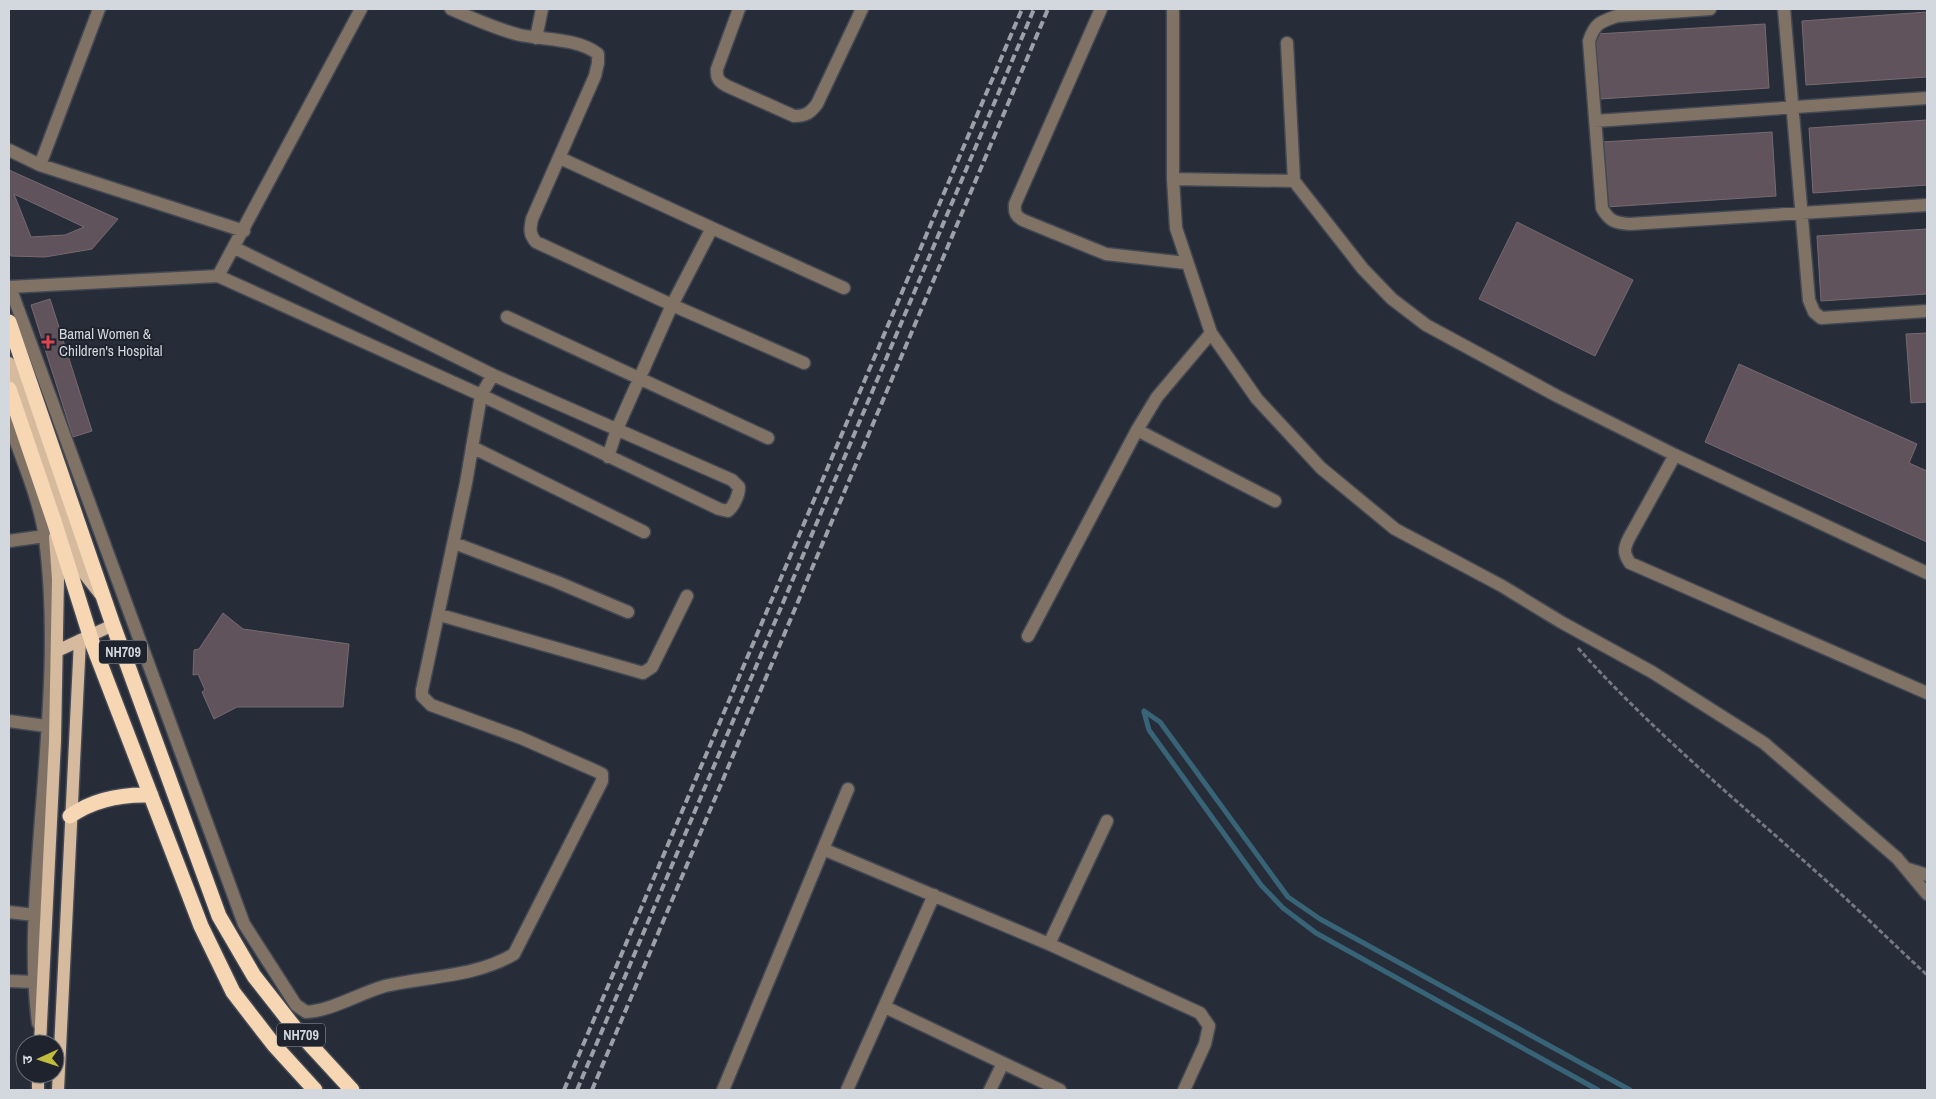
<svg xmlns="http://www.w3.org/2000/svg" width="1936" height="1099" font-family="'Archivo Narrow','Noto Sans Devanagari',sans-serif">
	<rect width="100%" height="100%" fill="#272d38"/>
	<g fill="none" stroke-linecap="round" stroke-linejoin="round">
		<path stroke="#386478" stroke-width="5" d="M1144,711L1160,722L1288,897L1320,919L1630,1090
			M1144,712L1149,730L1261,885L1283,908L1316,933L1598,1090"/>
	</g>
	<path fill="#61535b" stroke="#776971" fill-rule="evenodd" d="M1927,12V77L1806,85L1802,21Z
		M1765,24L1769,88L1600,99L1596,34Z
		M1927,120V185L1813,193L1809,128Z
		M1772,132L1776,196L1606,207L1602,142Z
		M9,170L118,219L92,249L45,257L11,256L9,251ZM14,194L84,227L65,235L31,237Z
		M1517,222L1633,280L1595,356L1479,299Z
		M1927,229V294L1821,301L1817,236Z
		M50,299L92,431L73,437L31,305Z
		M1927,333V402L1911,403L1906,334Z
		M1739,364L1917,444L1909,463L1927,471V542L1705,442Z
		M223,613L243,629L349,644L343,707H237L214,719L202,692L205,690L198,674L193,675L194,650L199,649Z"/>
	<g fill="none" stroke-linecap="round" stroke-linejoin="round">
		<g stroke="#434853" stroke-width="15">
			<path id="minor" d="M451,9C474,19 496,29 520,35C544,40 578,38 598,54V63L595,76L532,219C530,229 529,234 536,242L672,305L804,363
				M739,9L717,69C716,78 719,82 727,86L794,116C806,116 810,113 817,104L862,9
				M1101,9L1015,204C1014,213 1016,217 1025,221L1106,254L1186,263
				M1710,9L1617,16C1600,22 1595,23 1589,41L1602,208C1609,221 1615,223 1630,224L1927,205
				M1784,9L1809,300L1814,312L1821,318L1927,311
				M1173,11V179L1176,228L1211,333L1257,399L1321,468L1395,529L1502,586L1561,622L1652,672L1764,743L1897,858L1927,894
				M536,38L542,9
				M1287,43L1294,181L1363,269L1392,299L1426,325L1557,396L1675,455L1927,573
				M1595,121L1927,98
				M9,150L40,165L244,231
				M560,158L712,228L672,305L617,429L608,457
				M40,165L99,9
				M1173,179L1294,181
				M712,228L844,288
				M218,276L481,395L719,509L728,511C734,506 739,495 739,487L732,480L493,375L235,248
				M9,287L218,276L361,9
				M10,287L244,924L296,1005L306,1012C331,1011 360,993 385,986C428,976 476,977 514,954L602,781V774L596,771L521,738L431,705L422,696V690L466,483L481,395L493,375
				M507,317L768,438
				M9,422C21,458 40,500 45,538C59,644 45,754 38,860C34,914 31,969 38,1023
				M1137,430L1275,501
				M472,447L644,532
				M1675,455L1629,538C1624,548 1623,553 1630,563L1927,693
				M9,541L45,536
				M454,543L557,582L628,612
				M440,615L643,673L652,667L687,596
				M1028,636L1137,430L1157,397L1211,333
				M9,721L46,726
				M823,849L1049,944L1200,1013L1209,1026L1205,1044L1184,1090
				M1908,869L1927,875
				M9,912L34,915
				M1049,944L1107,821
				M9,981L34,982
				M885,1007L1060,1090
				M723,1090L848,789
				M847,1090L934,895
				M990,1090L1003,1063"/>
		</g>
		<g stroke="#434853" stroke-width="15">
			<path id="major" d="M9,363L82,571L100,594
				M57,651L113,625
				M40,1044L55,741L58,579L55,537
				M38,1090V1074
				M58,1090L80,640"/>
		</g>
		<g stroke="#434853" stroke-width="18">
			<path id="highway" d="M9,322L113,625L219,916L254,976L294,1027L352,1090
				M9,389L54,521L93,645L201,926L233,992L274,1045L315,1090
				M70,816C94,799 121,794 151,795"/>
		</g>
		<path stroke="#737881" stroke-width="3" stroke-dasharray="5 2.5" stroke-linecap="butt" d="M1578,648C1649,728 1733,797 1813,869C1852,903 1889,940 1927,975"/>
		<use href="#minor" stroke="#807366" stroke-width="12"/>
		<use href="#major" stroke="#d5ba9d" stroke-width="12"/>
		<use href="#highway" stroke="#f6d6b3" stroke-width="15"/>
		<path stroke="#9ca1a9" stroke-width="4" stroke-dasharray="8 4" stroke-linecap="butt" d="M564,1090L1022,9
			M577,1090L1034,9
			M592,1090L1048,9"/>
	</g>
	<path fill="#e0444e" stroke="#1e232e" stroke-width="2" d="M45.5 334.5h5v5h5v5h-5v5h-5v-5h-5v-5h5z"/>
	<g text-anchor="middle" dominant-baseline="central" stroke-width="4" stroke-linejoin="round" paint-order="stroke">
		<g fill="#1e232e" stroke="#9da1a9" stroke-width="1">
			<rect x="99" y="640.5" width="48" height="23" rx="4"/>
			<rect x="277" y="1023.5" width="48" height="23" rx="4"/>
		</g>
		<g font-size="14" font-weight="bold" fill="#d3d7de">
			<text x="123" y="652">NH709</text>
			<text x="301" y="1035">NH709</text>
		</g>
		<g font-size="15" fill="#d3d7de" stroke="#1e232e" text-anchor="start">
			<text x="59" y="333">Bamal Women &amp;<tspan x="59" dy="17">Children's Hospital</tspan></text>
		</g>
	</g>
	<rect width="1936" height="1099" fill="none" stroke="#d3d7de" stroke-width="20"/>
	<g transform="translate(40 1059) rotate(267)"><circle r="24" fill="#1e232e" stroke="#666b74"/>
	<path d="M0-4L9 19L0 12L-9 19Z" fill="#c3bd3e"/>
	<text y="-8" font-size="14" font-weight="bold" text-anchor="middle" fill="#d3d7de">उ</text>
	</g>
</svg>
